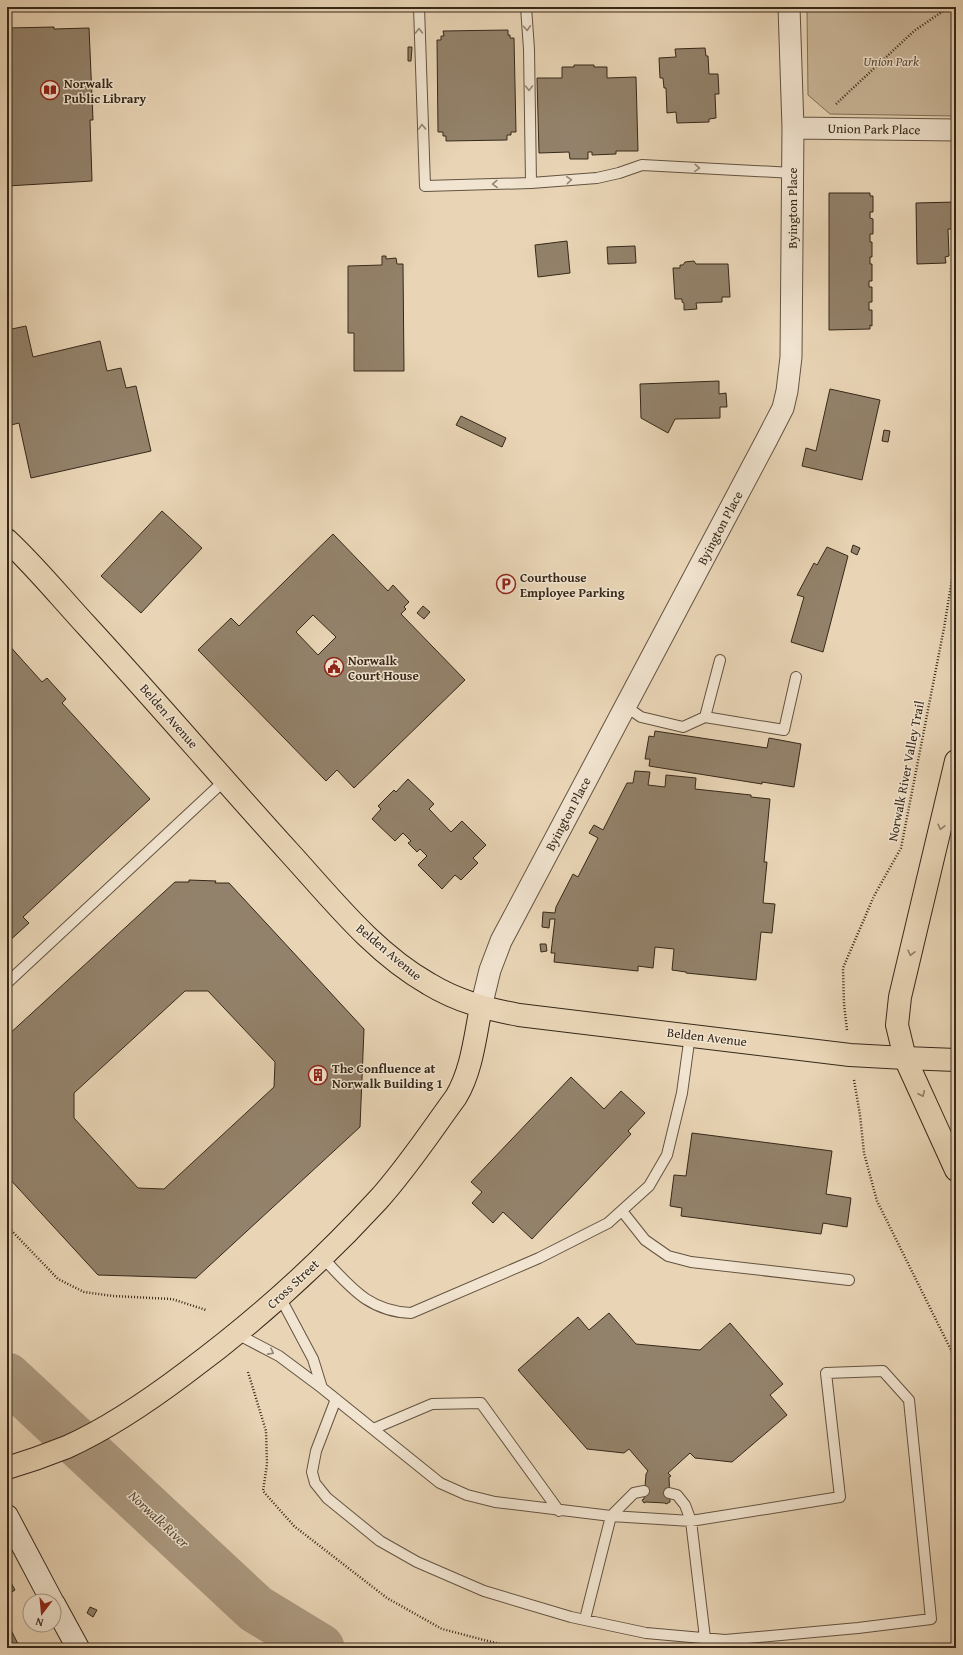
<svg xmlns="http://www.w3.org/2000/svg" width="963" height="1655" font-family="'Gentium Book Plus',serif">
	<rect width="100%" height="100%" fill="#e9d5b6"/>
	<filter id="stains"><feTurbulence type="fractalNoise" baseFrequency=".005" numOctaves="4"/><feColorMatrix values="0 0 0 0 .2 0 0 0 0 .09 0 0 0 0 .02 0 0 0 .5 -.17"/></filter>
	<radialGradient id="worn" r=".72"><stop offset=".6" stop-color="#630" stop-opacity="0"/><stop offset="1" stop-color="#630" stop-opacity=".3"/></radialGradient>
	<path fill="#cbb89b" stroke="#80705a" d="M807,7H956V116L830,114L808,95Z"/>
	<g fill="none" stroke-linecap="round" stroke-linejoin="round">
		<path stroke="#ac9a81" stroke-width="49" d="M7,1377L256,1609L320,1648"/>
	</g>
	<path fill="#93826b" stroke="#362819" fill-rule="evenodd" d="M54,27V29L89,28L93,120H90L92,181L7,186V28Z
		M508,30V35H510V38H514L516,132H511V135H507V140L446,141V136H443V132H438L437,40H441V36H444L443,31Z
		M408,47H412L411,61H408Z
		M705,48L706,56H708L709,74H718L719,94H715L716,118L709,119V122L677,123L676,112L667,113L666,88H664L663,78H660L659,58L676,57L675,49Z
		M574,65H594V67H607V78L636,77L638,151H616V154L592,155V152H588V159H570L569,152L539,153L537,78H562V67H574Z
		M829,193H870V196H873V212H870V218L873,219V234H870V242H872V257H870V264H872V281H869V287H872V302H869V310H872V326L870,325V329L829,330Z
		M956,202V229H948L949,256L945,257L946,263L917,264L916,203Z
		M567,241L570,273L538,277L535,245Z
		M635,246L636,263L608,264L607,247Z
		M382,256H386V259L396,258L397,264H403L404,371H354V333H348V266L382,265Z
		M694,261L696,264H728L730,297H722V302L696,303L697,309L684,310V303L682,302V299H675L673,268H680V265H683L685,262Z
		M26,326L33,357L100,341L107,371L121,368L126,388L136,386L151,451L31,478L19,423L7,426V362L10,361L7,350V330Z
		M719,381V394L726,393L727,407H720V418L675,419L668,433L641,418L640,384Z
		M830,389L880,400L862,480L802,466L806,448L816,451Z
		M461,416L506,438L502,447L456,425Z
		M884,430L890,431L888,442L882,441Z
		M162,511L202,548L141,613L101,576Z
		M333,534L388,591L393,585L409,602L404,607L406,609L401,614L465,680L354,788L337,770L326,781L198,650L231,618L239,626ZM313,615L336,637L318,655L296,632Z
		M853,545L860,548L857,555L851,552Z
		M827,547L848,556L823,652L791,642L804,597L797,595L814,563L817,565Z
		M423,606L430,612L424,619L417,613Z
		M7,643L42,682L47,678L66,699L62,703L150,799L23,917L29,923L7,943Z
		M655,731L767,748L769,738L801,744L794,787L762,782V784L649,766L650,759H645L649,736L654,737Z
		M635,771L650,772L648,785L665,787L666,775L696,778L695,789L751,795V797L770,799L764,862H767L763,903L775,904L772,933L761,932L756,980L686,973V972L672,970L674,949L655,947L653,968L638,966V971L554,962L555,953H551L555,919H550L549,928L542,927L543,912L555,913L556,907L573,874L578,877L598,838L589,833L594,825L603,830L627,783H633Z
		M408,779L434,804L429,809L451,832L462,821L486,845L473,858L478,863L461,880L455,875L442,889L418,865L427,856L420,849L417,852L408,843L411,841L403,833L395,841L372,819L381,809L378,806L394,790L396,792Z
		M189,880L216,881L215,883H229L364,1029L360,1127L196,1278L98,1275L7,1176V1036L175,882H189ZM185,991H208L275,1062L274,1087L164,1189L138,1188L74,1118V1093Z
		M540,944H546L547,951L541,952Z
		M571,1077L604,1109L621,1091L645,1113L628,1131L631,1134L532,1239L503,1212L493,1223L472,1203L482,1192L471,1182Z
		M692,1133L832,1151L826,1194L851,1198L847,1227L823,1223L821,1234L681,1216L682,1208L670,1206L674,1175L686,1176Z
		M609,1313L636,1344L700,1350L730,1323L783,1384L770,1395L787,1415L732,1462L695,1458L690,1453L668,1473L671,1476L669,1477L670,1502L666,1504L665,1503L646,1502L644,1503L642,1500L644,1499L646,1474L648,1471L629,1449L624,1453L587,1449L518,1370L578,1317L589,1330Z
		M9,1579L15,1590L7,1595V1581Z
		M90,1607L97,1610L93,1617L87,1613Z
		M7,1622L20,1648H7Z"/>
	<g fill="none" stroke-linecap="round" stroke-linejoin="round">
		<g stroke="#635340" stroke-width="12">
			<path id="lane" d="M419,7L425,186L531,183L529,49L526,7
				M531,183L597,178L619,173L642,165L793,173
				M625,706L641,717L683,727L705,717L784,730L796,677
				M705,717L720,660
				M7,983L224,781
				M622,1211L645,1240L668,1256L691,1262L849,1280
				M322,1257C350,1286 367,1311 411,1313L539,1258L608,1223L649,1186L667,1155L682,1093L690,1035
				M237,1334L279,1356L322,1388L313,1359L280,1297
				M322,1388L440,1483L467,1495L495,1502L611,1516L691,1521L840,1497L826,1373L883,1371L909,1400L931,1619L858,1628L725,1640L646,1633L571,1617L484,1591L417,1562L380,1541L327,1498L315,1483L312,1472L316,1451L336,1399
				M373,1429L432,1404L481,1403L559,1511
				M669,1493L677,1495L685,1505L691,1521L705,1638
				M585,1619L611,1516L634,1493L644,1491"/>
		</g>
		<g stroke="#635340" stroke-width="23">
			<path id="street" d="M793,128L956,130
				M481,1007L490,970L501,941L766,441L783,408L787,391L791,357L793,128L789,7"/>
		</g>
		<g stroke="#362819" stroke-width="24">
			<path id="secondary" d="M7,1516L52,1601
				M54,1604L78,1648"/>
		</g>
		<g stroke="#362819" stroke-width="24">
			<path id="primary" d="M7,540C36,567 61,598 87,626C156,701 221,777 289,852C332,899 373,952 429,984C457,1001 487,1009 519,1015L850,1055L905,1058L956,1060
				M7,1468C27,1462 47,1455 67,1447C109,1428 150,1400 187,1372C256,1321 320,1263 378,1200C407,1168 431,1131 456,1097C472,1070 475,1037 481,1007"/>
		</g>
		<g stroke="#362819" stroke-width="24">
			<path id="highway" d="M956,761L900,997L897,1025L905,1058L956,1170"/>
		</g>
		<path stroke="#362819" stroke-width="2.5" stroke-dasharray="1 2" stroke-linecap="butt" d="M836,104L914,31L949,7
			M847,1030L844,1004L843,968L874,896L901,848L944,628L956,555
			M854,1080L860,1115L864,1153L877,1201L956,1360
			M7,1226L58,1279L84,1292L113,1296L172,1299L206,1310
			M248,1372L266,1431L267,1464L263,1491L294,1526L387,1598L442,1629L515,1648"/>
		<use href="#lane" stroke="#f1e4d0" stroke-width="10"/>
		<use href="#street" stroke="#f1e4d0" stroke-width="21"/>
		<use href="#secondary" stroke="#f1e4d0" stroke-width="22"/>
		<use href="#primary" stroke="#e9d5b6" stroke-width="22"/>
		<use href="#highway" stroke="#e9d5b6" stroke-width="22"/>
	</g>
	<defs><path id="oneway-chevron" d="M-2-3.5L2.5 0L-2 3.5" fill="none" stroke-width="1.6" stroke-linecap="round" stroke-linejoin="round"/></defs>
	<g stroke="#948674">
		<use href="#oneway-chevron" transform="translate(527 28) rotate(87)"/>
		<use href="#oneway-chevron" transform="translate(419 31) rotate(-91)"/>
		<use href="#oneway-chevron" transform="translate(529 88) rotate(89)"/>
		<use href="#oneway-chevron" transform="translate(422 127) rotate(-92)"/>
		<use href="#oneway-chevron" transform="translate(697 168) rotate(3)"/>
		<use href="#oneway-chevron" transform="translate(569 180) rotate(-5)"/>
		<use href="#oneway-chevron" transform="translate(495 184) rotate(178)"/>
		<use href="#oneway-chevron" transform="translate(271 1352) rotate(28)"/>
	</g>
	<g stroke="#907e68">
		<use href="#oneway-chevron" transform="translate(941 827) rotate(103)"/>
		<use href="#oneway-chevron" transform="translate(911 953) rotate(103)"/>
		<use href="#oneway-chevron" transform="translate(922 1094) rotate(65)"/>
	</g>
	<defs>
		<g id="library-ring" transform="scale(1)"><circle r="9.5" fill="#f1e4d0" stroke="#8f2418" stroke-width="1.5"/><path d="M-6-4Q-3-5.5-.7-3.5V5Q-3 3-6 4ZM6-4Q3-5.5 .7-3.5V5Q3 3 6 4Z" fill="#8f2418"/></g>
		<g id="parking-ring" transform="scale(1)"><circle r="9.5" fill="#f1e4d0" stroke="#8f2418" stroke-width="1.5"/><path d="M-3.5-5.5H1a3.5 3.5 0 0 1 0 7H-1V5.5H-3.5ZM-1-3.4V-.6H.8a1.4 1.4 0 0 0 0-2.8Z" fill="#8f2418"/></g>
		<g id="civic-ring" transform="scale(1)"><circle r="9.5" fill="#f1e4d0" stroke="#8f2418" stroke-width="1.5"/><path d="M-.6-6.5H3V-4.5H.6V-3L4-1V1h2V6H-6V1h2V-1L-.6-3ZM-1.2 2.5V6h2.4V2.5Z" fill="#8f2418"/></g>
		<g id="building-ring" transform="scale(1)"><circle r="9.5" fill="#f1e4d0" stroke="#8f2418" stroke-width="1.5"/><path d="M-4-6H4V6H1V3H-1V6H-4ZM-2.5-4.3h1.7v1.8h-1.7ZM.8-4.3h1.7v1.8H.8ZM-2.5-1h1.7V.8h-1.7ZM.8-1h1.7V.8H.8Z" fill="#8f2418"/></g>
	</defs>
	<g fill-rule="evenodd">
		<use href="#library-ring" x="50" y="90"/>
		<use href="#parking-ring" x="506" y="584"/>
		<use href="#civic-ring" x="334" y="667"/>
		<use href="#building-ring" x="318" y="1075"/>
	</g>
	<g text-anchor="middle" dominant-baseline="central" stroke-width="3" stroke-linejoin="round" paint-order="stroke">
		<g font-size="13" font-style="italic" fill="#5b4c3a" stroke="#f1e4d0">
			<text x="891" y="61">Union Park</text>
		</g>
		<g font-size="13" font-weight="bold" fill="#362819" stroke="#f1e4d0" text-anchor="start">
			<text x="64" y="83">Norwalk<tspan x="64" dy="15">Public Library</tspan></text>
			<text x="520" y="577">Courthouse<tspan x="520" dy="15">Employee Parking</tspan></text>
			<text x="348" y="660">Norwalk<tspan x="348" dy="15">Court House</tspan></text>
			<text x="332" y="1068">The Confluence at<tspan x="332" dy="15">Norwalk Building 1</tspan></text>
		</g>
		<g font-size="13" fill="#362819" stroke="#f1e4d0">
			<text transform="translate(874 129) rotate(1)">Union Park Place</text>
			<text transform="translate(792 208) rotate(-90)">Byington Place</text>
			<text transform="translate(720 528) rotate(-62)">Byington Place</text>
			<text transform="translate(169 716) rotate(49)">Belden Avenue</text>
			<text transform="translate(906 771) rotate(-79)">Norwalk River Valley Trail</text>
			<text transform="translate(568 814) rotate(-62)">Byington Place</text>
			<text transform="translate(389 952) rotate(40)">Belden Avenue</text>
			<text transform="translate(707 1037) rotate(7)">Belden Avenue</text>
			<text transform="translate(293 1284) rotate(-43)">Cross Street</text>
		</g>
		<g font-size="14" font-style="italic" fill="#594a38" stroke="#f1e4d0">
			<text transform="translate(159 1519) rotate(43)">Norwalk River</text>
		</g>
	</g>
	<rect width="963" height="1655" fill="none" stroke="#e9d5b6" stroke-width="24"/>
	<rect x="8" y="8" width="947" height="1639" fill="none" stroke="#362819" stroke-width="2"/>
	<rect x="12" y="12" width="939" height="1631" fill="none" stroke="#362819"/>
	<g transform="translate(42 1613) rotate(196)"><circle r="19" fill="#f1e4d0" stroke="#a69987"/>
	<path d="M0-3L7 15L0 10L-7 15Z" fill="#8f2418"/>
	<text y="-6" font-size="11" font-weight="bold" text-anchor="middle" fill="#362819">N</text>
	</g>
	<rect width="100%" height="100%" filter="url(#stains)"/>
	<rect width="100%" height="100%" fill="url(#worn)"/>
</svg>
